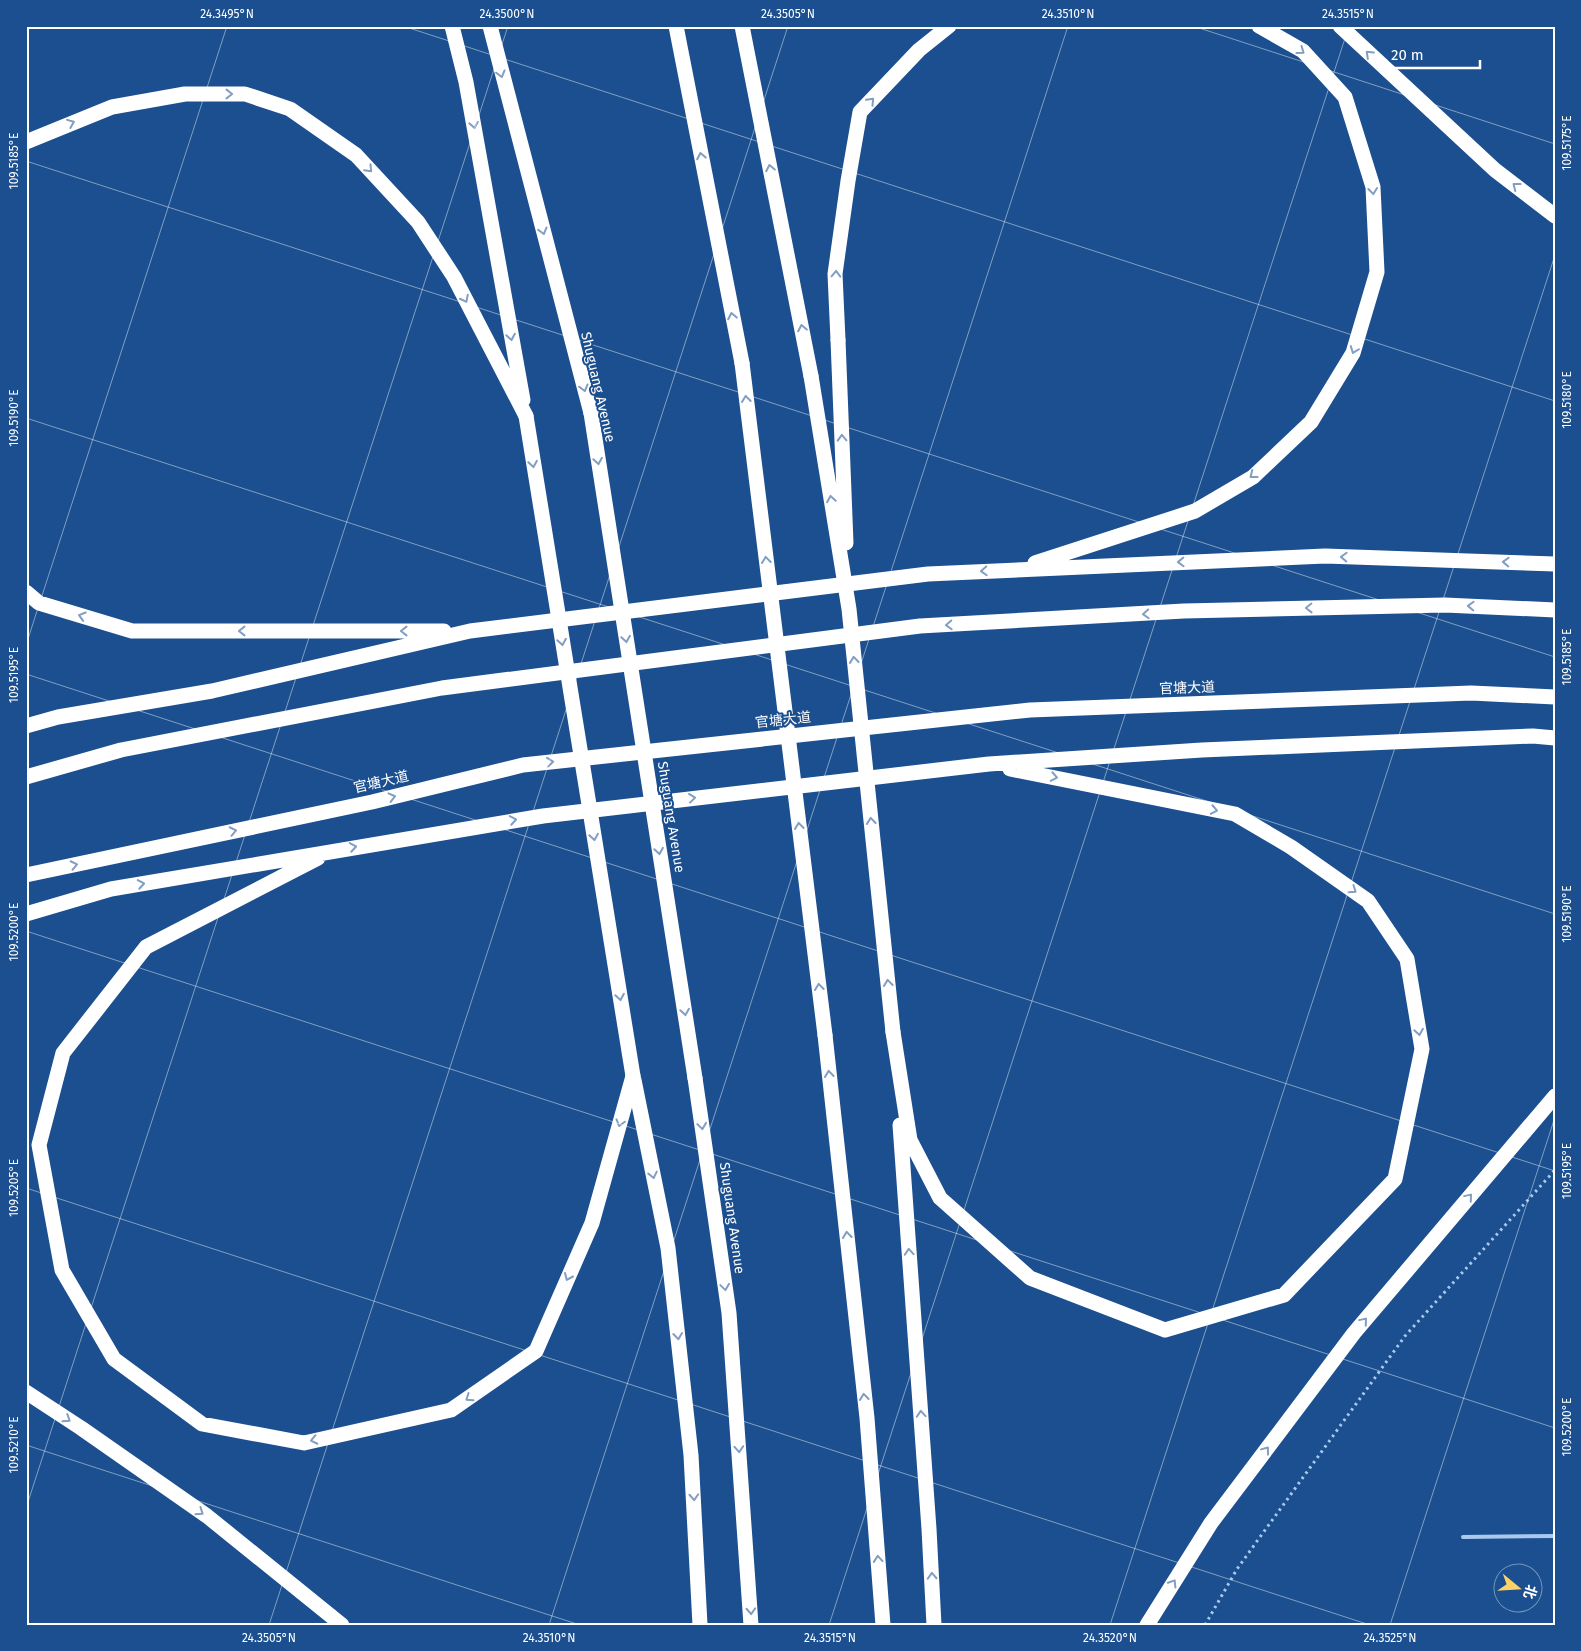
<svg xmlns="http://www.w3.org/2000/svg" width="1581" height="1651" font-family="'Fira Sans','Noto Sans SC',sans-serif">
	<rect width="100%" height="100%" fill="#1b4f8f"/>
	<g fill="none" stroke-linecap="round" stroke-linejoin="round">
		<path stroke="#a9c9ee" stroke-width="3" stroke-dasharray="2.5 4" stroke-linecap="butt" d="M1205,1625L1237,1569L1405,1336L1555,1170"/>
		<path stroke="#a9c9ee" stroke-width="4" d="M1463,1537L1555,1536"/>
		<path stroke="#fff" stroke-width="15" d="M452,26L466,82L523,400
			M490,26L591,413
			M676,26L742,363
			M742,26L811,376
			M1340,26L1495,170L1555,216
			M26,142L112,107L185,94H245L290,109L356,155L418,222L454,277L526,416
			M838,340L835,274L848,181L860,112L919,50L949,26
			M1035,563L1195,511L1253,477L1311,422L1353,353L1377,272L1373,187L1345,97L1303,51L1259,26
			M26,592L39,603L132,631H444
			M26,726L58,717L212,691L470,631L928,574L1325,556L1555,564
			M26,777L121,750L442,688L920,626L1184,611L1445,605L1555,610
			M318,858L146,947L63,1053L39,1145L62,1270L114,1359L202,1424L304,1443L451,1410L536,1351L592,1223L633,1076
			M26,875L372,802L523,765L1030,710L1471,693L1555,697
			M26,914L111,889L543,816L989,764L1202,750L1533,736L1555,738
			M893,1032L910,1140L940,1198L1030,1278L1165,1330L1284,1295L1395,1179L1422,1049L1407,959L1368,901L1291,847L1235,814L1010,769
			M825,1035L867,1418L883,1625
			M695,1078L729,1313L751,1625
			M634,1080L668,1248L691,1455L700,1625
			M900,1125L929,1529L934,1625
			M26,1392L81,1428L207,1516L342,1625
			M1147,1625L1211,1523L1354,1333L1555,1096"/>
		<path stroke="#fff" stroke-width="15" d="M838,340L846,543
			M742,363L825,1035
			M811,376L849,609L893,1032
			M591,413L695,1078
			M526,416L633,1076"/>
	</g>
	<defs><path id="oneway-chevron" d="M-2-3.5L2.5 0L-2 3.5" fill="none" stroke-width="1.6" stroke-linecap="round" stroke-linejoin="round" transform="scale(1.25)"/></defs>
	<g stroke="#829ec1">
		<use href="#oneway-chevron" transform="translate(1301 51) rotate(36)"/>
		<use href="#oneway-chevron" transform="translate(1369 54) rotate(-137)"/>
		<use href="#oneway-chevron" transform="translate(501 74) rotate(75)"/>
		<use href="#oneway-chevron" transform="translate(229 94)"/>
		<use href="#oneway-chevron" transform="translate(871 101) rotate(-47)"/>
		<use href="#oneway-chevron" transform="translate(71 123) rotate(-22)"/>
		<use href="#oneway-chevron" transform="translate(474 125) rotate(80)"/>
		<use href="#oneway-chevron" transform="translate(701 156) rotate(-101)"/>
		<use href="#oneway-chevron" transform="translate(770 168) rotate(-101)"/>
		<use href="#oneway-chevron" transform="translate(369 169) rotate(47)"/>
		<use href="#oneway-chevron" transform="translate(1516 186) rotate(-142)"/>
		<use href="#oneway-chevron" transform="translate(1373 191) rotate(83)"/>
		<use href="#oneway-chevron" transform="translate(543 231) rotate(75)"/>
		<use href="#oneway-chevron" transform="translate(836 274) rotate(-88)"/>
		<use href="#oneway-chevron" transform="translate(465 299) rotate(63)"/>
		<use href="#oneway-chevron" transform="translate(732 316) rotate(-101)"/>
		<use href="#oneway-chevron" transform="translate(802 328) rotate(-101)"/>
		<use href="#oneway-chevron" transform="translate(511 337) rotate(80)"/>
		<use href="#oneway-chevron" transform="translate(1354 350) rotate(111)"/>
		<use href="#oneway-chevron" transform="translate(584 388) rotate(75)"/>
		<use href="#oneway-chevron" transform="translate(746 399) rotate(-97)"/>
		<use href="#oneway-chevron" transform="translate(842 438) rotate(-92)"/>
		<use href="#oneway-chevron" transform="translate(598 461) rotate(81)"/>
		<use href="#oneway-chevron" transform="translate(533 464) rotate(81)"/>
		<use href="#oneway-chevron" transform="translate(1253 475) rotate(142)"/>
		<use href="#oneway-chevron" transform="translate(831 499) rotate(-99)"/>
		<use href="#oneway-chevron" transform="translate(1344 557) rotate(-178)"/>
		<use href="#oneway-chevron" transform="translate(766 560) rotate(-97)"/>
		<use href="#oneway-chevron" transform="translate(1181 562) rotate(178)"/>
		<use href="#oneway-chevron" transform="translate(1506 562) rotate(-178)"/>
		<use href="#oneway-chevron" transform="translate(984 571) rotate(177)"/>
		<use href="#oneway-chevron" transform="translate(1471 606) rotate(-178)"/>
		<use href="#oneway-chevron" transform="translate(1309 608) rotate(179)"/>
		<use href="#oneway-chevron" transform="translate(1146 614) rotate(177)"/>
		<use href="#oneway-chevron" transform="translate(82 616) rotate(-163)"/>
		<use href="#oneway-chevron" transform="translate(949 625) rotate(177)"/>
		<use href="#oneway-chevron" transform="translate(242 631) rotate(180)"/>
		<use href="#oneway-chevron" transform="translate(404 631) rotate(180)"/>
		<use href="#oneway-chevron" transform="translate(626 639) rotate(81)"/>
		<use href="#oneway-chevron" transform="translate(562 642) rotate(81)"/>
		<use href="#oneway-chevron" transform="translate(854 660) rotate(-96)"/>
		<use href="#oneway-chevron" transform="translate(550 762) rotate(-6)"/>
		<use href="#oneway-chevron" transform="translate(1054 777) rotate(11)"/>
		<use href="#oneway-chevron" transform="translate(392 797) rotate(-14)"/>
		<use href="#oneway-chevron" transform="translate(692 798) rotate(-7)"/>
		<use href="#oneway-chevron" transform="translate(1214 810) rotate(11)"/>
		<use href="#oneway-chevron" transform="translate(513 820) rotate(-10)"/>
		<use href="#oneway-chevron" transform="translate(871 821) rotate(-96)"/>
		<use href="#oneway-chevron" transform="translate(799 826) rotate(-97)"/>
		<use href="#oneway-chevron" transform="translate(233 831) rotate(-12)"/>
		<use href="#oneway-chevron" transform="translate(594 837) rotate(81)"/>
		<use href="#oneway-chevron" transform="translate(353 847) rotate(-10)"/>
		<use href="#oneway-chevron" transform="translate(659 851) rotate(81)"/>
		<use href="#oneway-chevron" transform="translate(74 865) rotate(-12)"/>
		<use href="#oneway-chevron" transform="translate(141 884) rotate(-10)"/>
		<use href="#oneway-chevron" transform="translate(1353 890) rotate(35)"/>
		<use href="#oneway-chevron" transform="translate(888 983) rotate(-96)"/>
		<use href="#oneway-chevron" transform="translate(819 987) rotate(-97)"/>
		<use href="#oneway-chevron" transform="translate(620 997) rotate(81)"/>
		<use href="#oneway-chevron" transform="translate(685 1012) rotate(81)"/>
		<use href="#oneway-chevron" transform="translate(1419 1032) rotate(81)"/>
		<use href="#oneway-chevron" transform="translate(829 1074) rotate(-96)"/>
		<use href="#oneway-chevron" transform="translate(620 1123) rotate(106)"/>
		<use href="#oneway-chevron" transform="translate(702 1126) rotate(82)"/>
		<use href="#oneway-chevron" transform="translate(653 1175) rotate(78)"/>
		<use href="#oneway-chevron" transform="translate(1469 1197) rotate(-50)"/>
		<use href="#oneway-chevron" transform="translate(847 1235) rotate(-96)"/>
		<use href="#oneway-chevron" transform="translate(909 1252) rotate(-94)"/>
		<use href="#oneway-chevron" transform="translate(568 1277) rotate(114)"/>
		<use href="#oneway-chevron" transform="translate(725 1287) rotate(82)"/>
		<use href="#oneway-chevron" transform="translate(1364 1321) rotate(-50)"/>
		<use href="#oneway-chevron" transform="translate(678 1336) rotate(84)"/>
		<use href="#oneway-chevron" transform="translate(864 1397) rotate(-96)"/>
		<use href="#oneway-chevron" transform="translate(469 1398) rotate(145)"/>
		<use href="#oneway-chevron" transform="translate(921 1414) rotate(-94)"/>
		<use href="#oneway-chevron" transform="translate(67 1419) rotate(33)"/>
		<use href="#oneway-chevron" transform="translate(314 1440) rotate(168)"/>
		<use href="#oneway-chevron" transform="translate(739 1449) rotate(86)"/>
		<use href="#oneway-chevron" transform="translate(1266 1450) rotate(-53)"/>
		<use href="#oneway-chevron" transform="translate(694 1497) rotate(87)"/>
		<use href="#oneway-chevron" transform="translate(200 1512) rotate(35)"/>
		<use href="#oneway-chevron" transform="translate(878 1559) rotate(-95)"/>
		<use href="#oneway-chevron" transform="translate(932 1576) rotate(-93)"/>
		<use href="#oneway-chevron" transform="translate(1173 1583) rotate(-58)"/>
		<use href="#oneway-chevron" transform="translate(751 1611) rotate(87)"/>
	</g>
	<path fill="none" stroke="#fff" stroke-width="1" stroke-opacity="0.45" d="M403,26L1555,401M1193,26L1555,144M26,161L1555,657M26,418L1555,914M26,645L227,26M26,674L1555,1171M26,931L1555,1428M26,1188L1370,1625M26,1445L580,1625M26,1508L508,26M269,1625L788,26M549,1625L1068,26M829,1625L1349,26M1110,1625L1555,255M1390,1625L1555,1117"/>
	<g text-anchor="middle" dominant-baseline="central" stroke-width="4" stroke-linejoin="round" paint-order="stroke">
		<g font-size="14" fill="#fff" stroke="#1b4f8f">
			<text transform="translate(598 387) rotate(77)">Shuguang Avenue</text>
			<text transform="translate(1187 688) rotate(-2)">官塘大道</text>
			<text transform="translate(783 720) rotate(-6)">官塘大道</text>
			<text transform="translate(381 782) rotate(-13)">官塘大道</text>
			<text transform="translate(671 817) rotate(81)">Shuguang Avenue</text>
			<text transform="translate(732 1218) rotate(82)">Shuguang Avenue</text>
		</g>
	</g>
	<rect width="1581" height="1651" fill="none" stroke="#1b4f8f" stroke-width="55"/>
	<g transform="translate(1518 1588) rotate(108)"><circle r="24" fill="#1b4f8f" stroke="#7695bc"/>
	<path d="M0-4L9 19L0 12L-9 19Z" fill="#ffd166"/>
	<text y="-8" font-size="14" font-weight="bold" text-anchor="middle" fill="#ffffff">北</text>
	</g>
	<path d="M1384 60v8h96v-8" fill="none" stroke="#ffffff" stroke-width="2.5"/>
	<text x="1391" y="60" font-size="15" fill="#ffffff" stroke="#1b4f8f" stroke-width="4" paint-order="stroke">20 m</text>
	<rect x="28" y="28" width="1526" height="1596" fill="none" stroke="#fff" stroke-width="2"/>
	<g font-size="12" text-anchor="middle" fill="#fff">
		<text x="227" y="18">24.3495°N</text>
		<text x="507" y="18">24.3500°N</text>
		<text x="788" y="18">24.3505°N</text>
		<text x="1068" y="18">24.3510°N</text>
		<text x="1348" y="18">24.3515°N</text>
		<text transform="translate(1567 143) rotate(-90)" y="4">109.5175°E</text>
		<text transform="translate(14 161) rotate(-90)" y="4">109.5185°E</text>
		<text transform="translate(1567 400) rotate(-90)" y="4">109.5180°E</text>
		<text transform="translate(14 418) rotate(-90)" y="4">109.5190°E</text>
		<text transform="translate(1567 657) rotate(-90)" y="4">109.5185°E</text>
		<text transform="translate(14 675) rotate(-90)" y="4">109.5195°E</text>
		<text transform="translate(1567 914) rotate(-90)" y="4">109.5190°E</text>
		<text transform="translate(14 932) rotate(-90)" y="4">109.5200°E</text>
		<text transform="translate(1567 1171) rotate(-90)" y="4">109.5195°E</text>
		<text transform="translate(14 1188) rotate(-90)" y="4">109.5205°E</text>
		<text transform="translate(1567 1427) rotate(-90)" y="4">109.5200°E</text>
		<text transform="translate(14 1445) rotate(-90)" y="4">109.5210°E</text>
		<text x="269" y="1642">24.3505°N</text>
		<text x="549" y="1642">24.3510°N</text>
		<text x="830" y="1642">24.3515°N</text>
		<text x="1110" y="1642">24.3520°N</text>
		<text x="1390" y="1642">24.3525°N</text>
	</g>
</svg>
